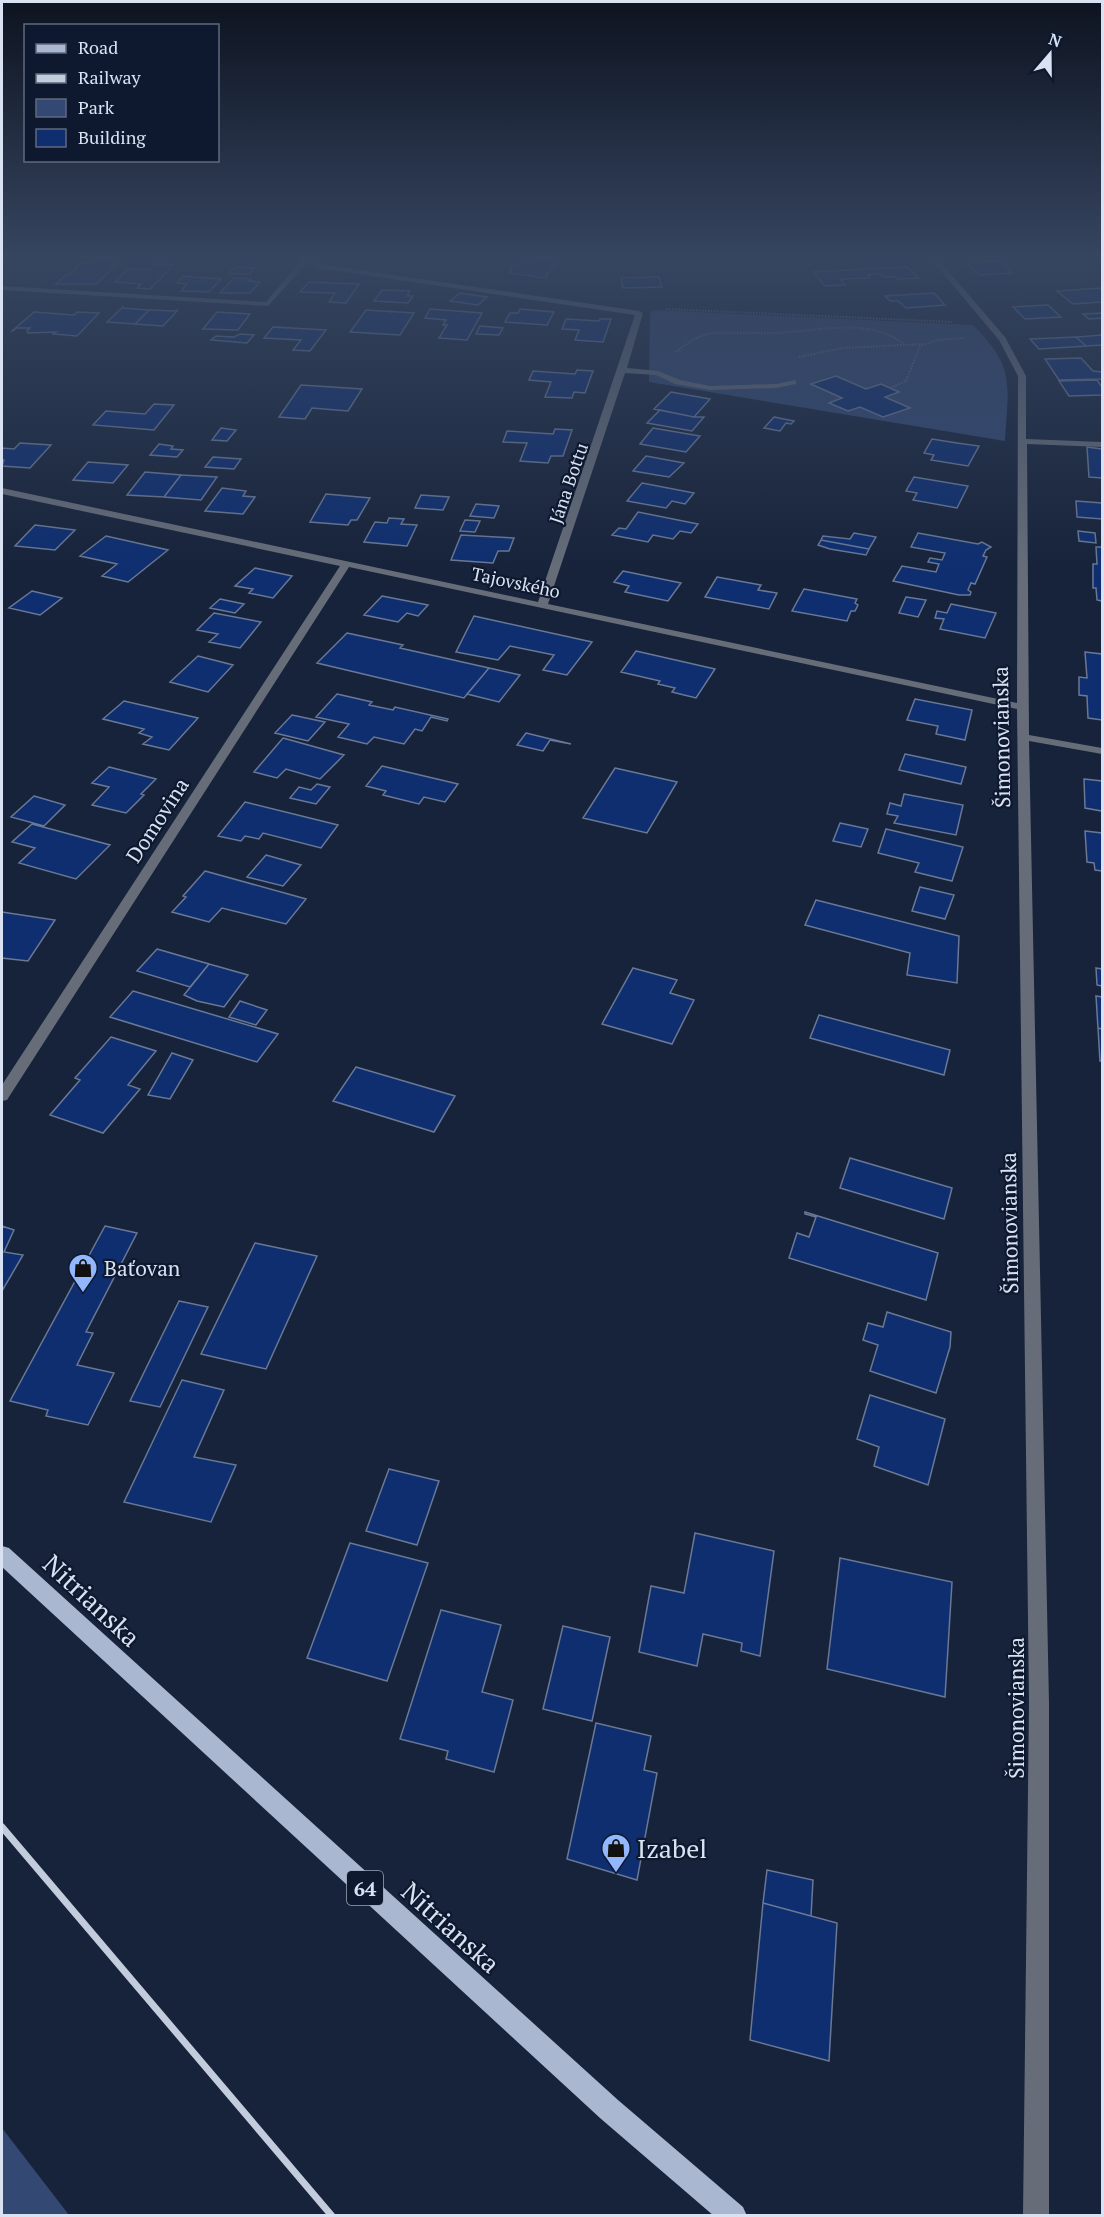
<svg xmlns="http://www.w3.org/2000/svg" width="1104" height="2217" font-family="'PT Serif',serif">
	<rect width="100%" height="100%" fill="#17233a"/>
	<path fill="#334872" d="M655,310L973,325C1016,368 1008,384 1005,441L649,382L650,312Z
		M2,2128L69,2215H2Z"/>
	<path fill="#0e2e70" stroke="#697894" stroke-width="1.5" d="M95,259L121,260L96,284H56L67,274H71L80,263H91Z
		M534,259H559L553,265L557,266L546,274H548L545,278L509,273L512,270L510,268L512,266H517L521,262L530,263Z
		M1001,261L1013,273L979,275L967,263Z
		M156,264L174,265L150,289L137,288L141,284L115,282L128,269L149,270Z
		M235,267L255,268L250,274H229Z
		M907,267L919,278L897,279L895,277H884L881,274L868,275L870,278L840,279L845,285L825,286L813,272Z
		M183,276L192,277L221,279L209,292L181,291L187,284L177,283Z
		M659,277L662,287L623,288L621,278Z
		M234,278L251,279L249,281L260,282L250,293H220Z
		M309,282L359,284L346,303L329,302L335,293L300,292Z
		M1100,288L1102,290V302L1073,304L1057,291Z
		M382,290L410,291L407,296H413L408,303L374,301Z
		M460,293L487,297L478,305L450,301Z
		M934,293L945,305L906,308L898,301H890L885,296Z
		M1048,305L1061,317L1025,319L1013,307Z
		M123,307V308L149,310L135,324L107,322Z
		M430,309L482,313L467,340L439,338L447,325H443L446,320L425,318Z
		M520,309L554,312L547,325L505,322L510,313H518Z
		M149,310L176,311L178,310L163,326L135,324Z
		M366,310L414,313L400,335L350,332Z
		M34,312L74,315L77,312L99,313L77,336L53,334L56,332L28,333L27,331L30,328H17L11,332Z
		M217,312L250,314L238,330L203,329Z
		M1102,313V318L1089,319L1083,314Z
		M566,319L599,321L600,319H611L603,342L575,340L579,330L562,329Z
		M480,326L503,328L499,335L476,334Z
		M273,327L326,330L310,351L293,350L301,340L264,338Z
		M240,334L254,335L247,343L211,340L216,336L234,337Z
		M1102,335V345L1086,346L1076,337Z
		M1076,337L1086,346L1039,349L1030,339Z
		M1081,358L1093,371L1102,372V379L1059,380L1045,359Z
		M577,370L593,371L585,393L574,392L572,398L545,397L551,382L529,380L533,371L575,374Z
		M836,376L866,389L881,384L899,392L885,397L910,408L883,417L860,407L848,411L829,403L842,398L811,384Z
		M1097,380L1102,387V395L1069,396L1059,381Z
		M301,385L362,389L348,411L312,408L305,419L279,417Z
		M671,392L710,399L694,417L654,409Z
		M154,404L174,405L154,430L93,425L106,411L145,414Z
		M660,410L694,417H704L692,431L647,423Z
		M774,417L794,421L791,424L786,423L780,431L764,428Z
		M221,428L236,430L227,441L212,440Z
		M653,428L700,436L686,452L640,444Z
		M555,429L572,430L563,456H551L548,463L520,461L527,443L503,442L507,431L553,434Z
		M932,439L957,443L979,446L968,466L931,460L934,455L924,453Z
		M20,443L51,445L30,468L2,466L4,460H2V448L14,449Z
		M159,444L173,446L171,449L183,450L177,457L150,455Z
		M1087,447L1102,449V478L1089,477Z
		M646,456L684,463L669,477L633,471Z
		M213,457L241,459L234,469L205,467Z
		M88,462L128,465L113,483L73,480Z
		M145,472L181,475L164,497L127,495Z
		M181,475L217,477L201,500L164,497Z
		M914,477L968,486L957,508L913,500L917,493L906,491Z
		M642,483L694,493L685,504L672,501L666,508L627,501Z
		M222,488L246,491L243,496L255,497L243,514L205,511Z
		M326,494L370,498L357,520H351L348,525L310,522Z
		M421,495L449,497L443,510L415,508Z
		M1076,501L1102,503V519L1077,517Z
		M476,504L499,506L494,518L470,516Z
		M638,512L698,524L691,533L680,531L673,539L653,535L648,542L612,535L619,528L626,529Z
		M389,518L404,519L401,524L417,525L407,546L364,542L375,522L387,523Z
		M465,520L480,521L475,532L460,531Z
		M35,525L75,530L55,550L15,546Z
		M1078,531L1095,533L1096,543L1079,541Z
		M854,533L876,537L869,549L821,540L823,536L850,539Z
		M918,533L978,544L982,542L991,547L986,550L983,556L987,557L975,584L971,583L968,590L971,592L970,595H959L893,581L902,566L936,572L939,564L928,562L930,558L942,560L945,553L911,547Z
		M461,535L514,538L509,551H498L493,563L451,560Z
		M106,536L168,550L128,582L102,576L117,564L80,556Z
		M821,540L869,549L866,555L830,549L818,545Z
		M1096,547H1102V601L1097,600L1096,588H1093V564H1097Z
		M255,568L292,576L273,598L249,593L253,589L235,586Z
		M623,571L681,583L668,601L625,592L629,586L614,582Z
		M717,577L761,585L758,590L777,593L769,609L705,597Z
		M804,589L857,599L855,603L858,605L855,611H851L847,621L792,611Z
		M32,591L62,598L40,615L9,608Z
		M382,596L428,605L418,616L407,613L398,622L364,615Z
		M906,597L926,600L918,617L899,613Z
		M220,599L244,604L235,613L210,608Z
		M951,604L996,613L985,638L940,629L944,619L935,618L937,611L947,613Z
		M214,613L261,622L240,648L209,642L218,634L197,630Z
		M474,616L592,642L567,675L543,670L554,655L510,646L498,660L456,652Z
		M347,633L403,645L400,648L489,668L464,698L317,663Z
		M636,651L715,669L696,698L672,692L675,688L658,684L660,681L621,672Z
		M1085,652L1102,654V720L1088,718L1087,696L1079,695V677L1087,678Z
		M198,656L233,665L208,692L170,682Z
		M489,668L520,675L499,702L467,694Z
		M337,694L372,702L369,705L393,710L395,707L448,719L447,721L431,717L422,731L415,729L404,744L374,737L367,744L338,737L349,724L316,717Z
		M915,699L972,710L965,740L936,734L938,726L907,720Z
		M124,701L198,718L169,750L143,744L152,737L139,733L144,729L103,719Z
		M292,715L325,722L308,741L275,733Z
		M526,733L571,744L550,740L543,751L517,745Z
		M283,738L344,755L320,779L286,769L277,778L254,772Z
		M905,754L966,767L961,784L899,770Z
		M382,766L458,784L445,802L424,797L419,804L383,795L386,791L366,786Z
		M109,767L156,779L141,794L144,795L126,813L92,805L109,787L92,783Z
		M615,768L677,782L647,833L583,818Z
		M1084,779L1102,781V811L1085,808Z
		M317,784L330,787L316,804L290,798L299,787L311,790Z
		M904,794L963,805L956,835L894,823L898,816L887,814L890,803L901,806Z
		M34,796L65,805L44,826L11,817Z
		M245,802L338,825L321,848L263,833L259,839L245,836L241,841L218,836Z
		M840,823L868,829L861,847L833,841Z
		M32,824L110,845L76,879L19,863L35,848L12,842Z
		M886,829L963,847L952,881L915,872L919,863L878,853Z
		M1085,831L1102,833V871L1095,870L1094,863L1087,862Z
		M266,855L301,865L283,886L247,877Z
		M205,871L306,899L286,924L222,908L209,922L172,912L186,897L183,896Z
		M920,887L954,895L945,919L912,911Z
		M816,900L959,936L957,983L907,975L910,953L805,925Z
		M2,912L55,920L28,961L2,958Z
		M157,949L209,964L190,987L137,971Z
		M209,964L248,975L224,1007L197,1001L184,995Z
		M633,968L677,980L670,993L694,1000L672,1044L602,1024Z
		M1096,968L1102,969V986L1097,985Z
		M133,991L278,1034L257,1062L110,1017Z
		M1096,996L1102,997V1029L1098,1028Z
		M240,1001L267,1010L256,1025L229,1017Z
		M819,1015L950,1050L944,1075L810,1038Z
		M1098,1028L1102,1029V1061H1100Z
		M111,1037L156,1051L128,1085L140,1089L103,1133L50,1115L80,1080L75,1078Z
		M172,1053L193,1060L170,1099L148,1095Z
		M356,1067L455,1096L434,1132L333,1101Z
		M850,1158L952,1188L944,1219L840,1188Z
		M805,1212L938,1253L926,1300L789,1258L797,1233L809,1237L816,1217L805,1214Z
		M2,1226L14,1230L4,1252L23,1255L2,1291Z
		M105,1226L137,1233L86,1332L93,1333L77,1365L114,1373L88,1425L46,1416L48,1410L10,1401Z
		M255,1243L317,1256L266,1369L201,1354Z
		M179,1301L208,1307L160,1407L130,1401Z
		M887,1312L951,1332L950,1347L936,1393L870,1371L878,1345L863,1340L868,1323L883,1327Z
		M182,1380L224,1390L194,1457L236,1465L211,1522L124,1502Z
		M870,1395L945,1419L928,1485L874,1466L879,1447L857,1439Z
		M389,1469L439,1481L417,1545L366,1531Z
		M695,1533L774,1551L760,1656L741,1651L742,1643L703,1634L697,1666L639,1652L651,1586L684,1593Z
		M350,1543L428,1563L387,1681L307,1658Z
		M840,1558L952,1582L945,1697L827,1669Z
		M441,1610L501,1625L482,1692L513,1700L494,1772L446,1759L448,1751L400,1739Z
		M563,1626L610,1637L592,1721L543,1709Z
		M596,1723L651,1736L644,1770L657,1773L637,1880L567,1859Z
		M767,1870L813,1880L811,1916L763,1903Z
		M763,1903L837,1923L829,2061L750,2040Z"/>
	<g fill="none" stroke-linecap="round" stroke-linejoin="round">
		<path stroke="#626d81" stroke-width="2" stroke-dasharray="1.5 1.5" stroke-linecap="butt" d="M666,309L953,322
			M676,352C686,344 695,337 708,334C729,331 752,334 773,333C817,332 866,316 904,344
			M799,357L843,348L923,344
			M890,388L906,381L920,346L937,340L964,338"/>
		<path fill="#666d79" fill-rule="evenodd" d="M302,259H314L325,265L639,311L643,313L627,368L658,371L680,380L710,386L776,384L796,380V384L776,388L710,390L675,384L656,375L625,373L548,604L1017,703L1018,376L999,340L931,259H938L1005,337L1026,376V439L1102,442V447L1027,444L1029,735L1102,748V754L1029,741L1049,1703V2216H1023L1029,1703L1017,709L349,567L7,1100L2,1101V1085L340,566L2,494V488L538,602L635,315L323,269L308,262L268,306L2,290V286L266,302Z"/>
		<path fill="#a9b7d1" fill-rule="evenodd" d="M2,1546L9,1548L618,2100L743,2207L747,2216H714L600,2118L2,1567Z"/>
		<path stroke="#c3ccdd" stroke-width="7" d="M2,1827L332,2216"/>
	</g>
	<linearGradient id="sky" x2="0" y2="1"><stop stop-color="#0d1320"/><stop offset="0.45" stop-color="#364560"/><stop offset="1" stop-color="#364560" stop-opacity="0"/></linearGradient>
	<rect width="1104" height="570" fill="url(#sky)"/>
	<defs>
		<g id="shop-pin" transform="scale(1.5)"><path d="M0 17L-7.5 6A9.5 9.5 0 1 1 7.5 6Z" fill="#92b7fd" stroke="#0e1930"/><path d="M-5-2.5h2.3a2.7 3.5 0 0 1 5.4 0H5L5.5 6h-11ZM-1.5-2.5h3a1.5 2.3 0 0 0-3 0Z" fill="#111"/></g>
	</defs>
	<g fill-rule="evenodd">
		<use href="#shop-pin" x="83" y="1268"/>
		<use href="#shop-pin" x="616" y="1848"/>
	</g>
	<g text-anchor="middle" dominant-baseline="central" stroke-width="4.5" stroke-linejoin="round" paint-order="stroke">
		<g font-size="18" fill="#d9e2f2" stroke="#0e1930">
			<text transform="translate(568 483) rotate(-71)">Jána Bottu</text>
			<text transform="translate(516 582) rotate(12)">Tajovského</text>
		</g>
		<rect fill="#0e1930" stroke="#9ca6b8" stroke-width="1.5" x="347" y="1871" width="36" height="34" rx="4.5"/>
		<g font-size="20" font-weight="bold" fill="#d9e2f2">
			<text x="365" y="1888">64</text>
		</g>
		<g font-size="21" fill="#d9e2f2" stroke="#0e1930">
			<text transform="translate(1001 737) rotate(-91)">Šimonovianska</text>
			<text transform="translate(157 820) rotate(-57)">Domovina</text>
			<text transform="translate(1009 1223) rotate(-91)">Šimonovianska</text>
			<text transform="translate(1016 1708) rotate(-90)">Šimonovianska</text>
		</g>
		<g font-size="21" fill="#d9e2f2" stroke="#0e1930" text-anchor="start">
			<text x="104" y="1268">Baťovan</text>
		</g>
		<g font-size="26" fill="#d9e2f2" stroke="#0e1930">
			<text transform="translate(92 1600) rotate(43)">Nitrianska</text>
			<text transform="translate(451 1927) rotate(42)">Nitrianska</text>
		</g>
		<g font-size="26" fill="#d9e2f2" stroke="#0e1930" text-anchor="start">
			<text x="637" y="1848">Izabel</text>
		</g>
	</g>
	<rect width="1104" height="2217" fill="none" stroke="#d9e2f2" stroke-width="6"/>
	<rect x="24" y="24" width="195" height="138" fill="#0e1930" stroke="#5f697e" stroke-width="1.5"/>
	<rect x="36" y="44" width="30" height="9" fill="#a9b7d1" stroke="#5f697e" stroke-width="1.5"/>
	<text x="78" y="54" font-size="18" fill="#d9e2f2">Road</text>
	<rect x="36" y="74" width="30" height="9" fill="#c3ccdd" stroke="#5f697e" stroke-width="1.5"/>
	<text x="78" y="84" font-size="18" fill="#d9e2f2">Railway</text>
	<rect x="36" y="99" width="30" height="18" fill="#334872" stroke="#5f697e" stroke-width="1.5"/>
	<text x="78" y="114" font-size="18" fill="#d9e2f2">Park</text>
	<rect x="36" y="129" width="30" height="18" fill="#0e2e70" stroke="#5f697e" stroke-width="1.5"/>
	<text x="78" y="144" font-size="18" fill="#d9e2f2">Building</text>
	<g transform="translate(1050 54) rotate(20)" stroke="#0e1930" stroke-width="4.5" paint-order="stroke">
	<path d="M0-4.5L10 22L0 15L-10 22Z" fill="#d9e2f2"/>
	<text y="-9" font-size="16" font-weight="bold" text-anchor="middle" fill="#d9e2f2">N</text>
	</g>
</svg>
